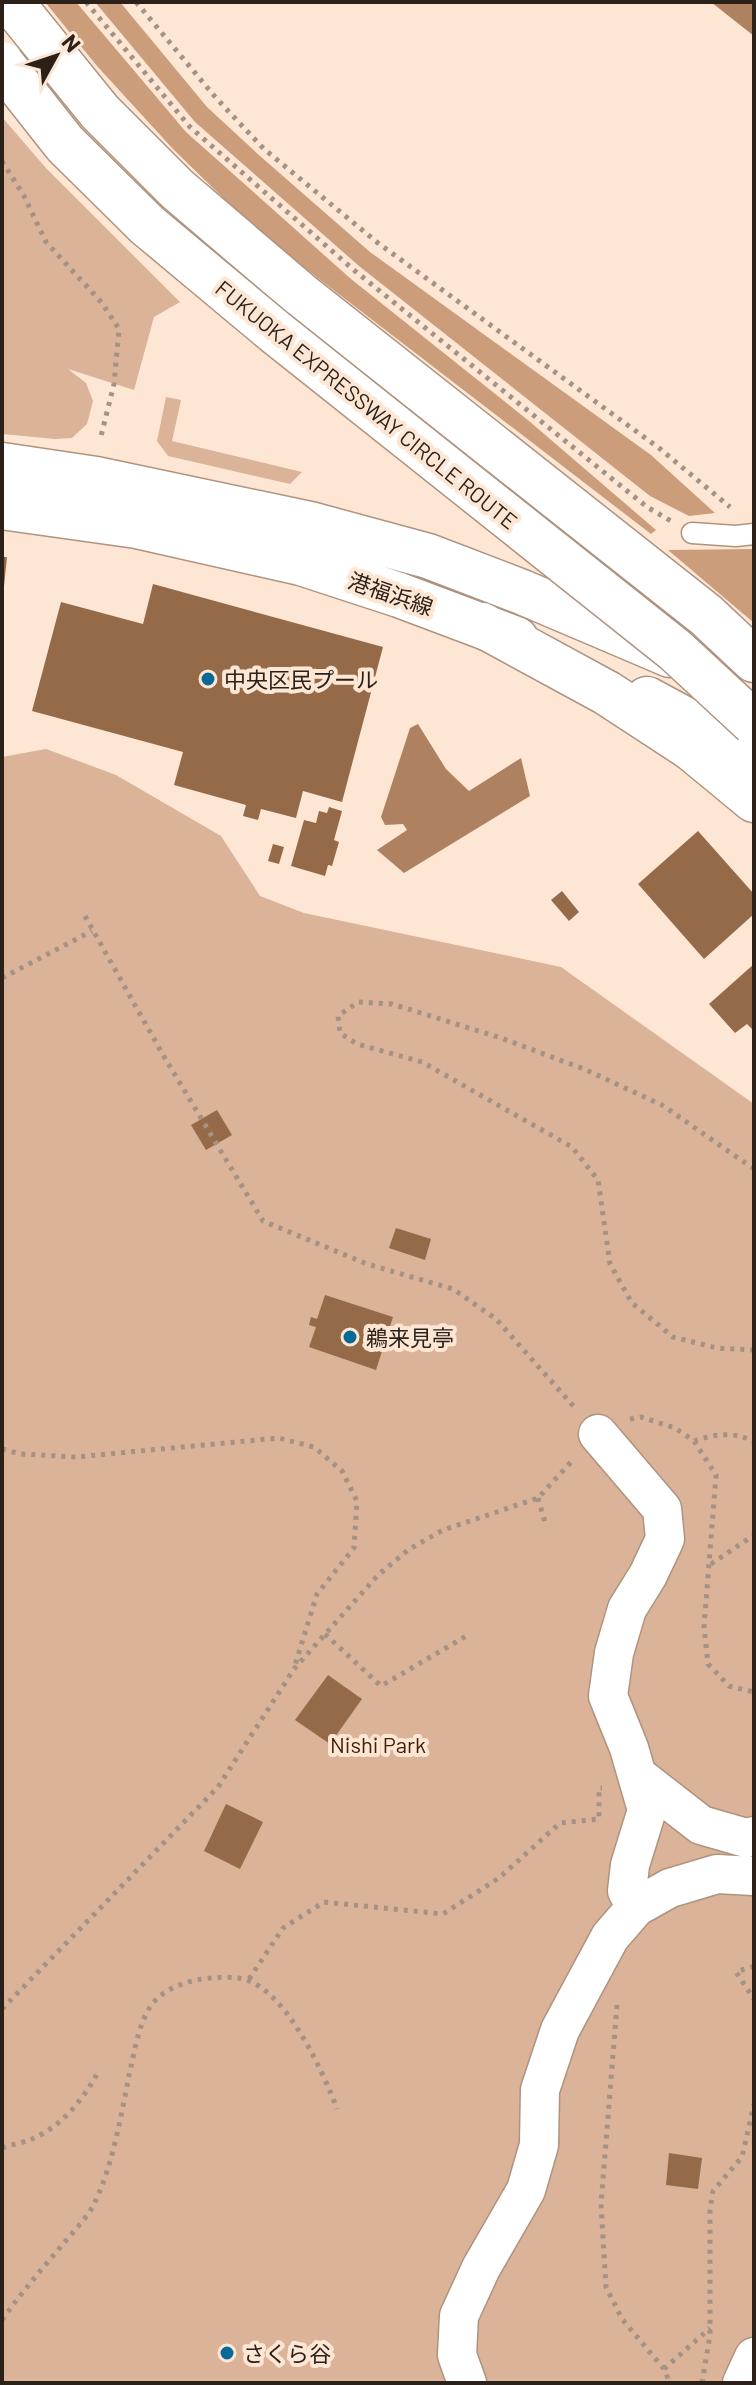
<svg xmlns="http://www.w3.org/2000/svg" width="756" height="2385" font-family="Barlow,'Noto Sans JP',sans-serif">
	<rect width="100%" height="100%" fill="#fee6d4"/>
	<path fill="#dab398" d="M2,117L45,167L180,302L154,317L134,390L68,369L86,383L93,401L87,424L72,438L55,439L2,434Z
		M166,397L181,400L172,441L302,472L290,484L168,456L157,441Z
		M46,749L116,775L221,836L260,896L304,913L561,967L754,1104V2383H2V757Z"/>
	<path fill="#cb9d7b" d="M45,2H76L186,132L351,279L529,421L656,530L651,534L258,232L173,149L97,66Z
		M95,2H120L207,107L260,156L370,252L651,455L715,513L689,516L650,496L359,266L195,122Z
		M754,549V623L668,550Z"/>
	<path fill="#ae8261" d="M711,2H754V36Z
		M418,724L446,769L469,791L521,758L530,796L404,873L377,850L407,830L403,824L385,825L381,817L410,728Z"/>
	<path fill="#956a49" d="M2,557H7L4,586L2,585Z
		M153,584L383,647L342,802L303,791L296,818L261,809L258,820L243,816L246,805L174,785L183,752L32,711L61,602L143,624Z
		M329,807L342,811L334,840L339,842L332,866L328,865L325,876L291,866L304,820L316,823L319,811L327,813Z
		M698,831L754,894V914L704,959L638,884Z
		M273,844L284,847L279,864L268,861Z
		M562,891L579,912L569,921L551,900Z
		M754,964V1031L747,1024L735,1033L709,1004Z
		M217,1110L232,1135L206,1150L191,1125Z
		M396,1228L431,1239L425,1260L389,1248Z
		M325,1295L393,1317L376,1370L309,1347L316,1327L309,1325L311,1317L317,1319Z
		M328,1675L362,1699L330,1744L295,1720Z
		M226,1804L263,1822L240,1869L204,1851Z
		M669,2153L702,2158L698,2189L666,2185Z"/>
	<g fill="none" stroke-linecap="round" stroke-linejoin="round">
		<g stroke="#af937f" stroke-width="23">
			<path id="service" d="M692,533L736,536L754,534"/>
		</g>
		<g stroke="#af937f" stroke-width="41">
			<path id="minor" d="M598,1434L662,1509L665,1539L648,1575L627,1609L614,1653L608,1696L629,1748L647,1810L630,1865L627,1891L636,1907
				M638,1776L701,1825L746,1838L754,1836
				M467,2383L457,2355L459,2316L481,2268L526,2190L539,2145L540,2090L560,2030L610,1937L636,1907L670,1888L717,1874L754,1876
				M742,2383L754,2357"/>
		</g>
		<g stroke="#af937f" stroke-width="47">
			<path id="tertiary" d="M2,465L96,479L310,524L428,556L522,592L670,655
				M2,507L137,526L301,563L399,595L516,639
				M647,699L754,757"/>
		</g>
		<g stroke="#af937f" stroke-width="47">
			<path id="motorway" d="M11,2L100,112L177,189L301,295L706,615L754,660
				M482,625L607,693L691,748L754,800"/>
		</g>
		<path stroke="#a59285" stroke-width="5" stroke-dasharray="4 6" stroke-linecap="butt" d="M86,2L190,127L355,271L647,507L671,521
			M136,2L216,98L264,149L378,243L659,448L730,507
			M2,161L24,196L46,242L102,303L119,329L114,384L100,440
			M85,916L163,1055L263,1221L367,1264L453,1289L496,1319L576,1409
			M2,978L92,931
			M754,1169L662,1105L584,1069L501,1038L392,1004L358,1002L338,1016L340,1033L357,1044L422,1062L572,1147L598,1180L610,1264L632,1303L673,1337L717,1348L754,1350
			M630,1419L641,1417L675,1428L694,1441L716,1475L704,1627L708,1664L729,1686L754,1692
			M694,1441C714,1434 735,1431 754,1442
			M2,1449L21,1454L76,1457L279,1438L314,1447L342,1471L357,1501L354,1548L317,1594L295,1665
			M538,1498L546,1526
			M711,1564L754,1535
			M325,1634L381,1686L468,1635
			M754,1966L736,1972L754,1999
			M249,1979L283,1928L324,1902L443,1914L499,1878L560,1823L599,1819V1788H602
			M617,2005L601,2204L606,2287L622,2319L664,2369L670,2383
			M2,2009L218,1787L294,1669L378,1575L408,1550L443,1530L538,1498L573,1460
			M2,2148C12,2144 23,2143 32,2139C62,2126 83,2100 98,2072
			M2,2320C21,2293 42,2269 63,2244C73,2232 86,2219 93,2206C113,2167 121,2114 130,2071C135,2050 138,2026 150,2007C167,1981 210,1975 238,1978C283,1983 323,2071 337,2109
			M664,2369L710,2328
			M702,2383L710,2335V2211L713,2191L742,2157L754,2104"/>
		<use href="#service" stroke="#fff" stroke-width="20"/>
		<use href="#minor" stroke="#fff" stroke-width="38"/>
		<use href="#tertiary" stroke="#fff" stroke-width="44"/>
		<use href="#motorway" stroke="#fff" stroke-width="44"/>
		<g stroke="#af937f" stroke-width="47" stroke-linecap="butt">
			<path id="motorway-bridge" d="M2,64L65,144L147,225L274,331L675,650L754,723"/>
		</g>
		<use href="#motorway-bridge" stroke="#fff" stroke-width="44"/>
	</g>
	<g fill="#066a98" stroke="#fee6d4" stroke-width="3">
		<circle cx="208" cy="679" r="8"/>
		<circle cx="350" cy="1337" r="8"/>
		<circle cx="227" cy="2353" r="8"/>
	</g>
	<g text-anchor="middle" dominant-baseline="central" stroke-width="8" stroke-linejoin="round" paint-order="stroke">
		<g font-size="22" fill="#2c2119" stroke="#fee6d4">
			<text transform="translate(367 404) rotate(39)">FUKUOKA EXPRESSWAY CIRCLE ROUTE</text>
			<text transform="translate(391 593) rotate(19)">港福浜線</text>
		</g>
		<g font-size="22" fill="#2c2119" stroke="#fee6d4" text-anchor="start">
			<text x="224" y="679">中央区民プール</text>
			<text x="366" y="1337">鵜来見亭</text>
			<text x="243" y="2353">さくら谷</text>
		</g>
		<g font-size="22" fill="#3f2005" stroke="#fee6d4">
			<text x="378" y="1744">Nishi Park</text>
		</g>
	</g>
	<rect width="756" height="2385" fill="none" stroke="#2c2119" stroke-width="8"/>
	<g transform="translate(56 56) rotate(50)" stroke="#fee6d4" stroke-width="6" paint-order="stroke">
	<path d="M0-6L14 30L0 20L-14 30Z" fill="#2c2119"/>
	<text y="-12" font-size="22" font-weight="bold" text-anchor="middle" fill="#2c2119">N</text>
	</g>
</svg>
